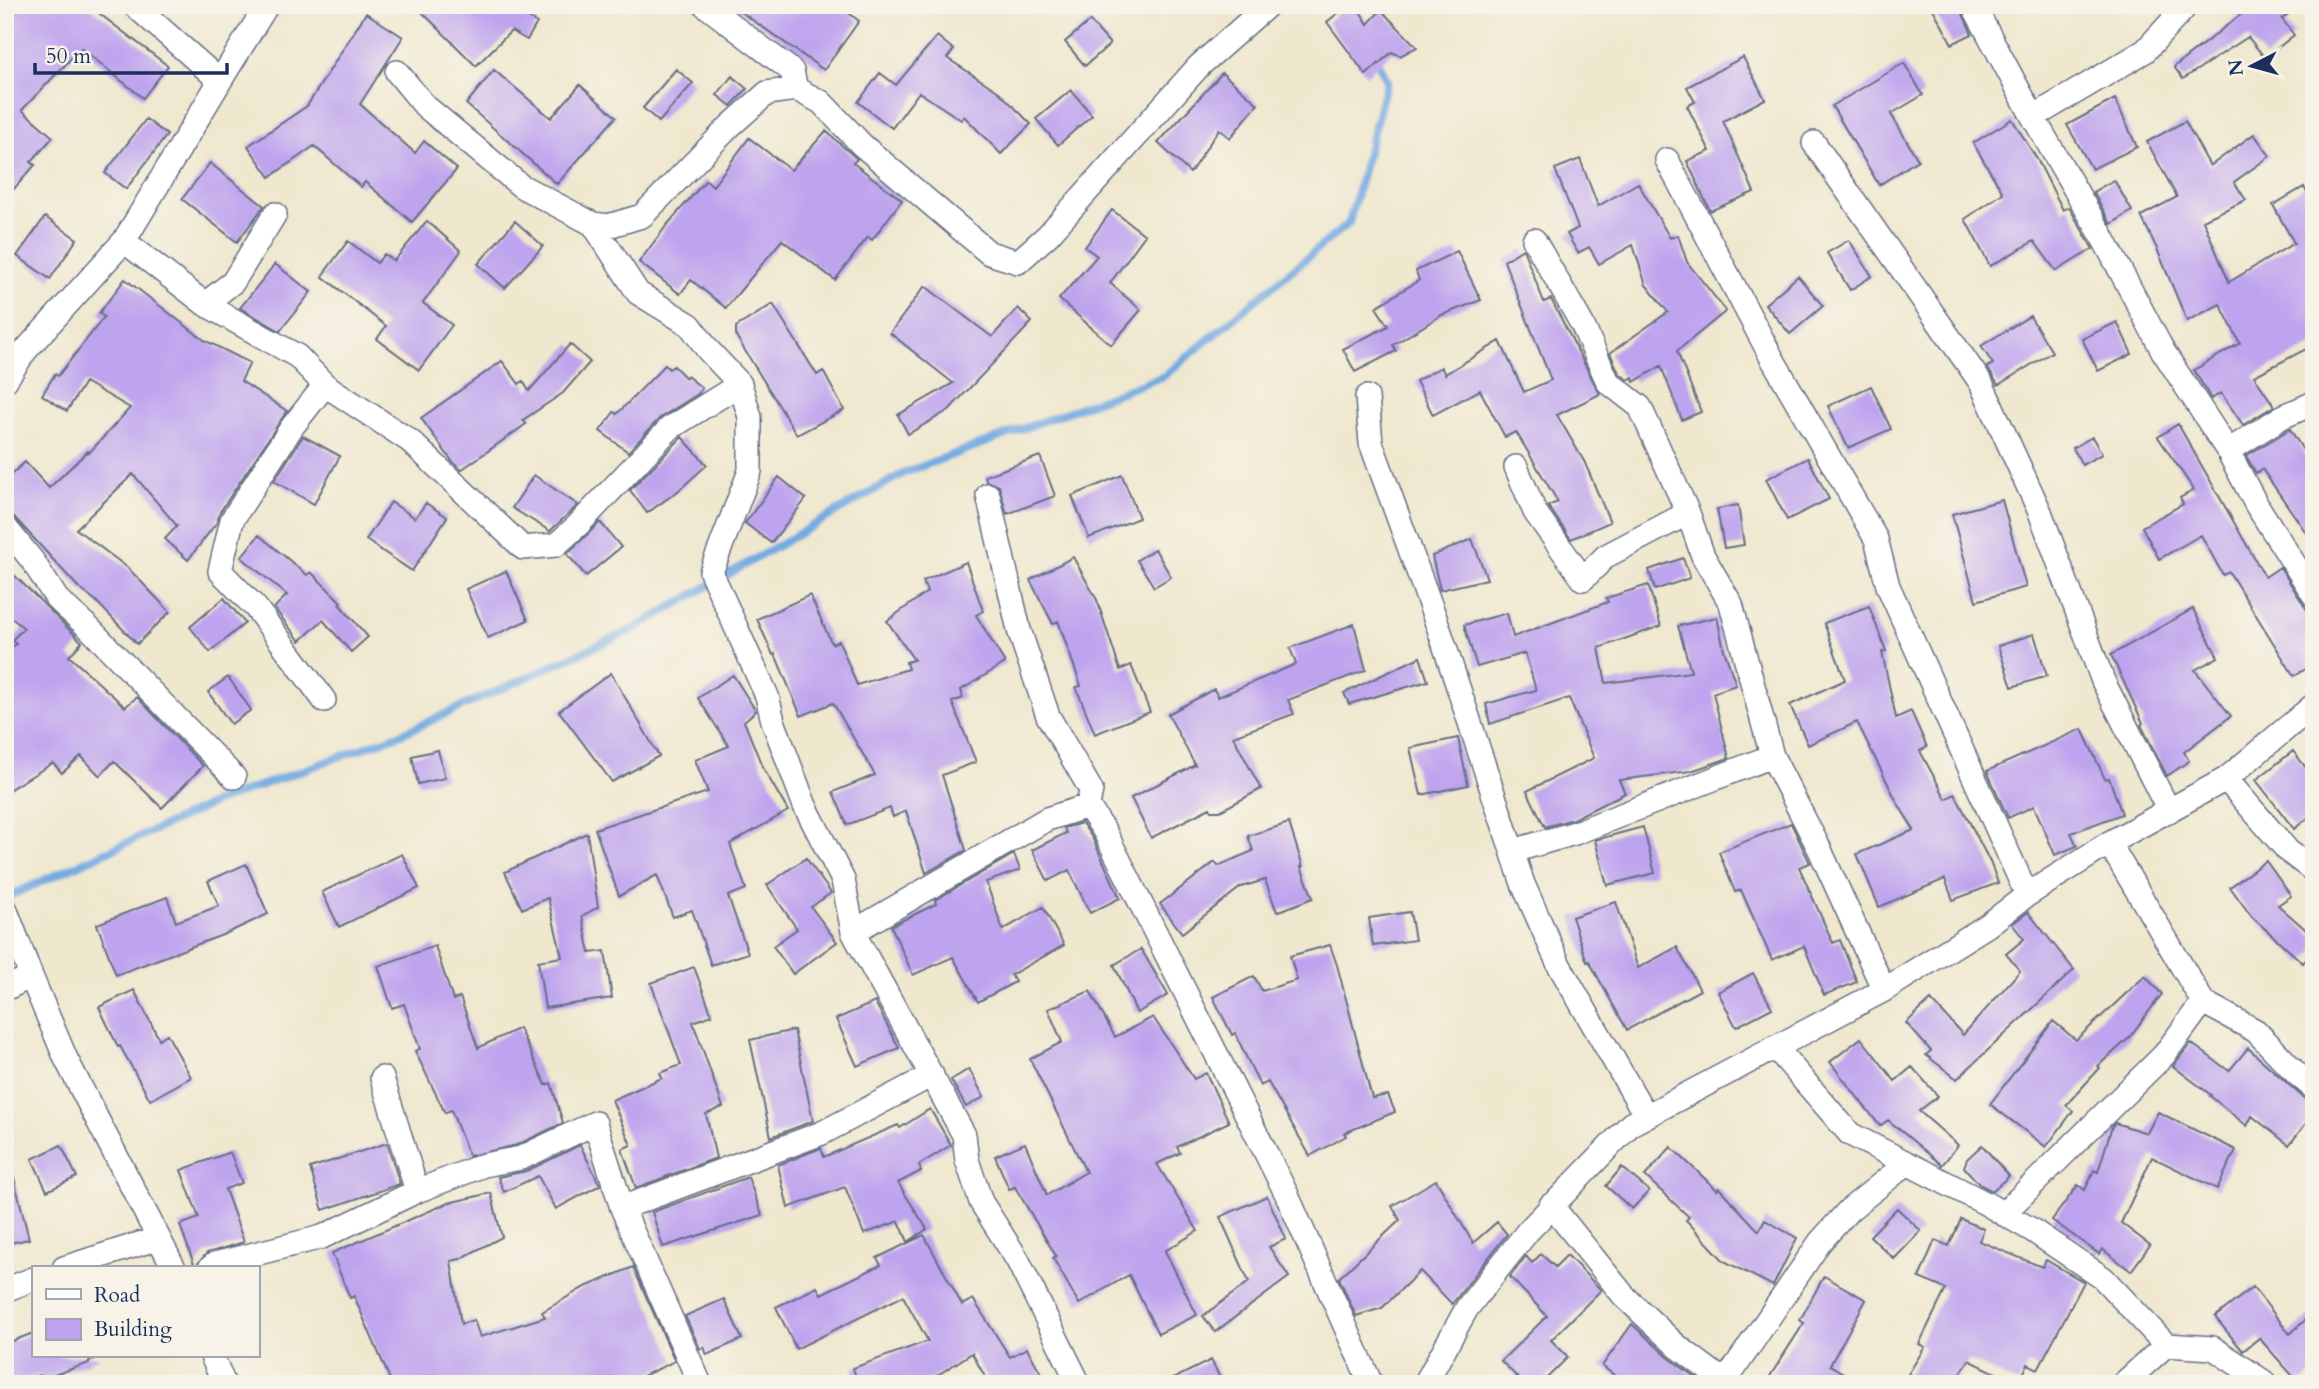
<svg xmlns="http://www.w3.org/2000/svg" width="2319" height="1389" font-family="Cardo,serif">
	<rect width="100%" height="100%" fill="#f7f3e8"/>
	<filter id="ink" filterUnits="userSpaceOnUse"><feTurbulence type="fractalNoise" baseFrequency=".0143" numOctaves="2"/><feDisplacementMap in="SourceGraphic" scale="14" xChannelSelector="R" yChannelSelector="G"/><feConvolveMatrix kernelMatrix="1 2 1 2 8 2 1 2 1" color-interpolation-filters="sRGB"/></filter>
	<filter id="wash" filterUnits="userSpaceOnUse"><feTurbulence type="fractalNoise" baseFrequency=".00686" numOctaves="4" result="noise"/><feDisplacementMap in="SourceGraphic" scale="28" xChannelSelector="R" yChannelSelector="G"/><feGaussianBlur stdDeviation="1.57" result="paint"/><feColorMatrix in="noise" values="0 0 0 0 0 0 0 0 0 0 0 0 0 0 0 0 0 1.4 0 .05"/><feComposite in="paint" operator="in"/></filter>
	<g filter="url(#wash)">
		<rect width="100%" height="100%" fill="#efe7ce"/>
		<g fill="none" stroke-linecap="round" stroke-linejoin="round">
			<path stroke="#74aae2" stroke-width="8" d="M5,898L216,802L399,735L632,630L904,473L1164,376L1349,223L1387,81L1375,57"/>
		</g>
		<g id="blocks">
			<path fill="#bea3ee" d="M5,5H88L168,66L143,98L81,48L22,110L53,137L31,162L35,165L5,199Z
				M415,5H506L537,23L527,40L511,31L476,66Z
				M731,5H838L859,21L824,70Z
				M1348,5H1356L1368,24L1381,10L1417,47L1400,56L1392,52L1366,75L1327,22Z
				M1931,5H1959L1972,34L1952,44Z
				M2253,5H2300L2282,19L2294,35L2265,58L2248,37L2183,79L2174,67Z
				M366,13L403,37L360,104L415,153L424,141L457,169L412,222L365,182L361,187L314,146L270,177L248,146L307,106Z
				M1090,21L1110,44L1085,66L1065,42Z
				M937,36L954,50L947,58L999,92L1031,124L1001,154L964,116L961,120L919,92L892,128L858,102L880,73L896,85Z
				M1743,57L1765,99L1723,121L1754,192L1710,211L1687,161L1710,151L1687,106L1695,102L1687,87Z
				M1904,63L1923,95L1891,114L1918,160L1879,185L1832,106Z
				M676,69L693,83L659,122L643,108Z
				M494,70L551,118L580,85L616,117L557,184L466,104Z
				M1222,73L1258,104L1230,138L1219,129L1190,173L1158,143Z
				M732,76L747,89L731,106L717,95Z
				M1071,90L1092,115L1058,145L1036,119Z
				M2115,99L2137,147L2092,169L2067,125Z
				M146,119L167,135L126,189L105,173Z
				M2012,119L2037,159L2063,210L2069,207L2093,249L2056,271L2034,241L1990,266L1965,219L2003,193L1973,143Z
				M2185,121L2210,166L2254,134L2270,156L2234,182L2246,200L2203,220L2229,282L2294,243L2273,205L2304,187L2314,205V345L2254,376L2274,406L2243,425L2221,393L2211,399L2194,370L2240,343L2220,304L2187,321L2157,249L2141,216L2177,197L2147,142Z
				M826,131L857,159L853,163L902,200L872,240L868,237L835,280L782,240L726,308L691,280L680,294L639,262L667,225L706,180L713,186L749,138L791,170Z
				M1580,159L1598,206L1638,183L1670,238L1678,235L1687,262L1726,311L1677,351L1701,412L1682,420L1661,366L1634,382L1633,377L1628,380L1619,373L1610,353L1668,312L1646,285L1633,245L1599,264L1589,247L1578,253L1567,234L1578,228L1555,169Z
				M210,163L264,206L237,242L182,199Z
				M2114,180L2132,211L2111,224L2093,192Z
				M1112,210L1145,235L1110,283L1141,310L1111,345L1059,299L1097,256L1085,247Z
				M45,217L77,239L50,279L17,256Z
				M427,221L461,251L423,303L452,325L419,370L377,339L386,326L322,276L348,241L377,263L384,254L394,261Z
				M515,221L543,246L505,288L478,264Z
				M1849,240L1872,276L1850,290L1827,253Z
				M1523,249L1544,302L1551,299L1600,394L1557,415L1585,463L1610,522L1571,539L1548,506L1558,502L1516,432L1505,437L1480,390L1433,415L1416,381L1441,367L1445,374L1500,341L1524,392L1551,380L1504,261Z
				M1457,251L1481,300L1442,315L1393,345L1396,351L1355,372L1343,349L1388,326L1376,307L1419,280L1416,271Z
				M275,264L311,292L280,331L240,308Z
				M1798,276L1823,306L1790,334L1765,304Z
				M125,279L204,340L250,363L241,381L287,411L220,512L217,522L188,560L165,539L177,526L133,474L76,529L128,568L170,612L137,644L95,600L79,588L5,507V480L25,462L49,488L88,451L89,453L130,408L85,382L67,411L42,395L55,374L58,376L104,317L99,313Z
				M925,286L992,337L1018,308L1032,322L949,410L908,434L898,415L953,383L890,333Z
				M773,304L817,375L823,371L844,410L797,435L736,336V327Z
				M2030,316L2052,352L1998,385L1987,367L1993,364L1981,346Z
				M2117,322L2132,354L2098,371L2082,339Z
				M570,344L590,362L563,393L523,420L526,424L461,470L452,461L421,418L502,361L519,384L523,381L529,391Z
				M665,365L669,369L674,366L686,378L687,376L702,388L698,394L660,418L628,452L600,431L614,412L617,414Z
				M1871,386L1891,429L1848,448L1828,406Z
				M2178,424L2265,577L2280,567L2314,621V664L2294,676L2229,572L2223,575L2201,535L2159,559L2142,527L2183,504L2180,498L2194,490L2158,437Z
				M2290,429L2314,468V544L2262,469L2256,473L2246,456Z
				M303,436L340,456L314,504L274,481Z
				M682,437L707,465L678,491L647,513L630,490Z
				M2092,437L2102,454L2082,465L2073,448Z
				M1040,456L1055,496L1007,514L999,486L986,481L985,476Z
				M1808,458L1829,499L1787,520L1766,479Z
				M534,475L578,505L550,531L512,508Z
				M1122,475L1139,518L1089,538L1072,496Z
				M779,477L806,499L771,543L745,523Z
				M2002,500L2026,587L1976,601L1952,514Z
				M391,502L415,518L426,503L447,517L412,571L366,540Z
				M1738,505L1744,545L1724,548L1717,509Z
				M600,522L621,547L586,576L567,554Z
				M259,535L307,575L311,572L341,602L339,604L368,637L351,652L323,620L300,641L274,608L287,595L241,557Z
				M1472,539L1487,579L1440,590L1432,556Z
				M1155,549L1171,577L1154,587L1137,560Z
				M1073,557L1097,600L1120,670L1131,665L1150,712L1095,734L1076,687L1081,686L1058,621L1053,624L1030,580Z
				M1683,558L1690,578L1655,590L1649,570Z
				M966,562L983,611L976,615L1005,663L961,690L963,698L952,702L976,762L942,775L966,850L926,873L906,811L893,817L890,808L847,825L833,792L875,775L833,703L801,716L775,654L773,655L757,619L810,595L832,644L839,641L857,685L908,669L906,662L914,660L887,621L927,592L923,581Z
				M5,566L82,642L69,656L125,707L137,697L203,766L162,808L114,761L100,776L81,756L62,773L53,763L5,792V653L16,644L12,640L24,628L5,613Z
				M506,571L528,620L488,638L466,589Z
				M1648,585L1661,626L1599,648L1606,683L1691,672L1678,626L1717,617L1724,650L1736,685L1713,693L1729,758L1691,771L1619,780L1625,793L1573,819L1545,827L1527,791L1594,758L1569,698L1490,724L1486,704L1536,690L1525,653L1477,667L1464,625L1507,613L1513,637L1608,602L1606,598Z
				M224,598L245,623L210,652L190,627Z
				M1869,606L1886,651L1882,652L1896,718L1911,711L1927,747L1920,751L1946,799L1955,794L1990,862L1998,883L1953,900L1945,879L1879,907L1857,854L1914,830L1897,802L1857,722L1808,745L1790,705L1845,680L1824,623Z
				M2193,609L2218,657L2195,670L2231,716L2184,752L2189,761L2167,776L2141,725L2143,723L2111,655Z
				M1354,624L1366,670L1288,700L1294,714L1233,736L1261,789L1220,811H1211L1210,808L1151,838L1131,798L1195,765L1168,714L1214,689L1218,697L1296,664L1290,648Z
				M2034,634L2047,676L2012,687L1998,646Z
				M1420,657L1428,681L1349,704L1344,693Z
				M611,673L659,756L612,782L559,711Z
				M733,675L756,711L744,721L762,766L788,811L730,844L746,889L728,896L748,953L711,965L692,910L673,917L657,875L619,896L595,829L708,792L695,760L729,746L698,698Z
				M228,677L251,710L231,724L208,692Z
				M2082,729L2105,779L2109,778L2122,814L2071,833L2077,846L2055,855L2034,806L2008,818L1987,771Z
				M1458,738L1468,785L1421,795L1410,748Z
				M438,750L445,778L418,784L412,756Z
				M2293,751L2314,778V813L2294,829L2256,780Z
				M1082,823L1093,839L1120,898L1090,913L1069,870L1048,881L1032,850L1066,833L1064,828Z
				M1289,823L1303,867H1301L1313,898L1277,912L1265,880L1241,887L1182,933L1160,904L1215,862L1218,866L1253,851L1248,836Z
				M1791,823L1810,863L1799,867L1833,943L1840,940L1857,982L1824,995L1804,946L1772,960L1741,890L1735,892L1719,852Z
				M1643,827L1655,873L1607,885L1595,840Z
				M587,833L598,907L582,916L590,953L605,951L612,998L545,1008L538,961L562,957L548,898L522,909L505,872Z
				M402,854L419,888L339,927L322,892Z
				M1014,854L1020,870L986,882L1003,930L1043,907L1064,945L1011,975L1015,982L978,1002L953,957L913,975L891,926L936,904L935,900Z
				M806,858L831,893L811,907L837,942L793,974L773,946L797,929L767,885Z
				M2266,861L2291,896L2278,905L2314,937V952L2303,963L2252,917L2230,887Z
				M246,864L268,914L225,934L116,975L97,924L167,897L176,922L219,906L208,881Z
				M1616,902L1638,968L1677,947L1700,990L1627,1030L1589,961L1587,962L1572,917Z
				M1410,912L1415,940L1373,946L1369,918Z
				M2028,912L2074,970L1957,1079L1926,1055L1931,1051L1906,1023L1931,1000L1963,1035L2020,971L2006,954L2024,939L2012,924Z
				M1330,945L1337,965L1372,1098L1388,1095L1395,1112L1344,1133L1346,1136L1310,1156L1268,1082L1260,1086L1235,1033L1232,1035L1213,997L1254,976L1262,991L1297,980L1290,956Z
				M435,946L453,1000L460,997L478,1048L519,1028L546,1085L551,1083L563,1123L517,1145L469,1156L451,1110L445,1113L415,1051L420,1049L404,1004L392,1008L378,966Z
				M1141,949L1168,995L1137,1013L1114,965Z
				M694,967L712,1015L693,1022L723,1107L706,1114L716,1158L636,1188L622,1149L631,1145L612,1100L662,1078L660,1073L681,1065L651,983Z
				M1753,973L1772,1008L1736,1027L1718,992Z
				M2145,976L2162,994L2128,1039L2098,1066L2100,1068L2066,1105L2073,1111L2046,1147L1990,1104L2053,1021L2076,1040Z
				M134,990L159,1039L167,1034L191,1077L150,1100L120,1046L118,1047L99,1007Z
				M1090,991L1115,1037L1153,1017L1194,1079L1206,1073L1229,1122L1177,1147L1180,1153L1157,1164L1198,1231L1165,1251L1197,1315L1158,1334L1129,1275L1079,1304L1053,1258L1056,1256L1015,1187L1009,1189L995,1156L1025,1143L1047,1195L1086,1172L1030,1059L1062,1042L1048,1009Z
				M875,1002L899,1048L857,1066L836,1019Z
				M794,1030L813,1121L771,1137L750,1040Z
				M1861,1038L1895,1081L1912,1067L1938,1096L1919,1111L1958,1145L1942,1165L1888,1120L1880,1126L1830,1062Z
				M2191,1043L2229,1071L2248,1048L2305,1099L2314,1102V1113L2289,1145L2252,1116L2247,1126L2210,1096L2211,1095L2173,1066Z
				M969,1069L984,1097L966,1107L951,1080Z
				M930,1109L951,1145L919,1165L921,1171L898,1183L927,1229L908,1242L899,1221L864,1234L845,1187L788,1208L778,1165L821,1148L824,1157L898,1125L900,1128Z
				M2158,1112L2236,1150L2217,1189L2152,1157L2121,1223L2150,1245L2131,1271L2102,1249L2099,1254L2052,1220L2078,1185L2085,1190L2094,1170L2098,1172L2112,1126L2115,1123L2147,1133Z
				M387,1143L400,1184L323,1210L310,1168Z
				M61,1145L77,1177L47,1191L32,1159Z
				M580,1145L600,1185L556,1209L538,1176L504,1192L498,1177L527,1171Z
				M1982,1145L2009,1176L1992,1191L1979,1184L1964,1167L1967,1159Z
				M1671,1147L1717,1190L1719,1188L1759,1231L1765,1220L1797,1238L1773,1286L1724,1261L1686,1220L1689,1217L1645,1176Z
				M230,1152L242,1183L225,1189L244,1242L207,1253L195,1267L180,1225L199,1218L181,1170Z
				M1622,1167L1649,1191L1632,1209L1606,1186Z
				M13,1174L29,1239L5,1244V1175Z
				M748,1177L762,1215L663,1247L652,1212Z
				M1436,1180L1473,1243L1497,1222L1507,1234L1452,1304L1420,1271L1382,1308L1356,1316L1339,1278L1400,1220L1392,1206Z
				M491,1193L502,1237L460,1259L451,1261L461,1324L474,1320L480,1337L545,1317L542,1312L583,1288L633,1267L675,1361L626,1384H392L354,1296L350,1298L332,1253L448,1203Z
				M1267,1196L1286,1239L1269,1247L1289,1277L1215,1332L1203,1316L1249,1282L1220,1217Z
				M1897,1208L1921,1231L1894,1259L1870,1236Z
				M1961,1219L1984,1229L1979,1241L2042,1267L2046,1260L2084,1282L2038,1369L2028,1364L2018,1384L1969,1360L1954,1384H1902L1925,1347L1919,1344L1946,1289L1919,1278L1935,1240L1949,1246Z
				M924,1235L962,1305L973,1299L1010,1357L1027,1348L1047,1384H989L972,1353L924,1384H858L853,1368L928,1341L903,1296L796,1349L776,1307L817,1287L821,1294L881,1265L877,1258Z
				M1541,1254L1555,1267L1567,1255L1601,1290L1551,1340L1568,1357L1541,1384H1524L1501,1361L1547,1316L1510,1277L1526,1256L1532,1263Z
				M1824,1276L1866,1300L1830,1365L1861,1384H1765L1804,1323L1800,1320Z
				M2253,1287L2290,1334L2314,1312V1371L2300,1384L2259,1338L2243,1351L2215,1317Z
				M724,1299L742,1339L707,1355L704,1347L700,1349L685,1316Z
				M1632,1324L1668,1357L1704,1384H1626L1602,1366Z
				M33,1333V1356H98V1358L89,1361V1363L42,1379L40,1375L5,1384V1344Z
				M1211,1360L1223,1384H1163Z"/>
		</g>
	</g>
	<g filter="url(#ink)">
		<use href="#blocks" fill-opacity="0" stroke="#656f85" stroke-width="2"/>
		<g fill="none" stroke-linecap="round" stroke-linejoin="round">
			<g stroke="#656f85" stroke-width="26">
				<path id="street" d="M705,5L792,71L796,89
					M1973,5L2033,117L2101,234L2163,351L2228,451L2256,504L2314,595
					M397,72L425,106L521,186L593,224L638,293L690,325L708,350L740,384L750,417V471L711,572L767,696L773,721L805,806L843,880L853,932L964,1135L967,1160L981,1202L1017,1259L1079,1384
					M220,81L267,5
					M2033,117L2145,51L2187,5
					M1814,143L1981,383L2040,512L2103,681L2169,811
					M1667,160L1773,360L1876,539L1888,586L2027,895
					M593,224L608,226L642,216L730,126L767,93L796,89L821,102L862,145L989,253L1018,262L1048,235L1199,66L1268,5
					M1534,240L1582,324L1608,382L1640,407L1688,513L1703,556L1731,604L1772,756L1819,848L1884,990
					M124,241L205,304L297,356L325,385L410,441L523,548L556,545L578,525L670,428L740,384
					M205,304L233,282L275,214
					M5,381L25,351L124,241L220,81L134,5
					M1367,397L1371,443L1438,626L1523,884L1559,965L1646,1116
					M2228,451L2282,417L2314,403
					M1516,467L1535,512L1583,579L1606,556L1688,513
					M988,495L1019,630L1048,716L1091,790L1088,806L1105,832L1286,1193L1371,1384
					M5,527L32,560L57,599L90,629L234,777
					M324,700L256,608L220,571L232,520L292,427L325,385
					M2226,779L2288,851L2314,871
					M2109,843L2203,1002L2256,1031L2297,1074L2314,1088
					M1513,851L1575,833L1772,756
					M5,908L31,976L66,1059L174,1268
					M853,932L1047,819L1088,806
					M5,989L31,976
					M1775,1047L1850,1134L1985,1203L2032,1230L2103,1278L2166,1345L2213,1348L2267,1384
					M382,1078L417,1191
					M1551,1205L1624,1296L1677,1346L1725,1382L1724,1384
					M622,1208L822,1133L932,1075
					M2003,1214L2164,1055L2203,1002
					M64,1268L158,1238
					M210,1268L215,1264L322,1237L417,1191L484,1165L521,1158L595,1123L622,1208L700,1384
					M5,1290L33,1279
					M212,1356L224,1384
					M1725,1382L1820,1242L1849,1210L1906,1164
					M1425,1384L1467,1308L1528,1231L1631,1124L1884,990L1988,925L2027,895L2109,843L2226,779L2314,705
					M2123,1384L2166,1345"/>
			</g>
			<use href="#street" stroke="#fff" stroke-width="23"/>
		</g>
	</g>
	<rect width="2319" height="1389" fill="none" stroke="#f7f3e8" stroke-width="28"/>
	<rect x="32" y="1266" width="228" height="91" fill="#f7f3e8" stroke="#9fa5b1" stroke-width="2"/>
	<rect x="46" y="1289" width="35" height="10" fill="#ffffff" stroke="#9fa5b1" stroke-width="2"/>
	<text x="94" y="1302" font-size="21" fill="#1b2f5e">Road</text>
	<rect x="46" y="1319" width="35" height="21" fill="#bea3ee" stroke="#9fa5b1" stroke-width="2"/>
	<text x="94" y="1336" font-size="21" fill="#1b2f5e">Building</text>
	<g transform="translate(2252 66) rotate(264)" stroke="#f7f3e8" stroke-width="5" paint-order="stroke">
	<path d="M0-5L12 26L0 18L-12 26Z" fill="#1b2f5e"/>
	<text y="-10" font-size="19" font-weight="bold" text-anchor="middle" fill="#1b2f5e">N</text>
	</g>
	<path d="M35 63v10h192v-10" fill="none" stroke="#1b2f5e" stroke-width="3.5"/>
	<text x="46" y="63" font-size="21" fill="#1b2f5e" stroke="#f7f3e8" stroke-width="5" paint-order="stroke">50 m</text>
</svg>
